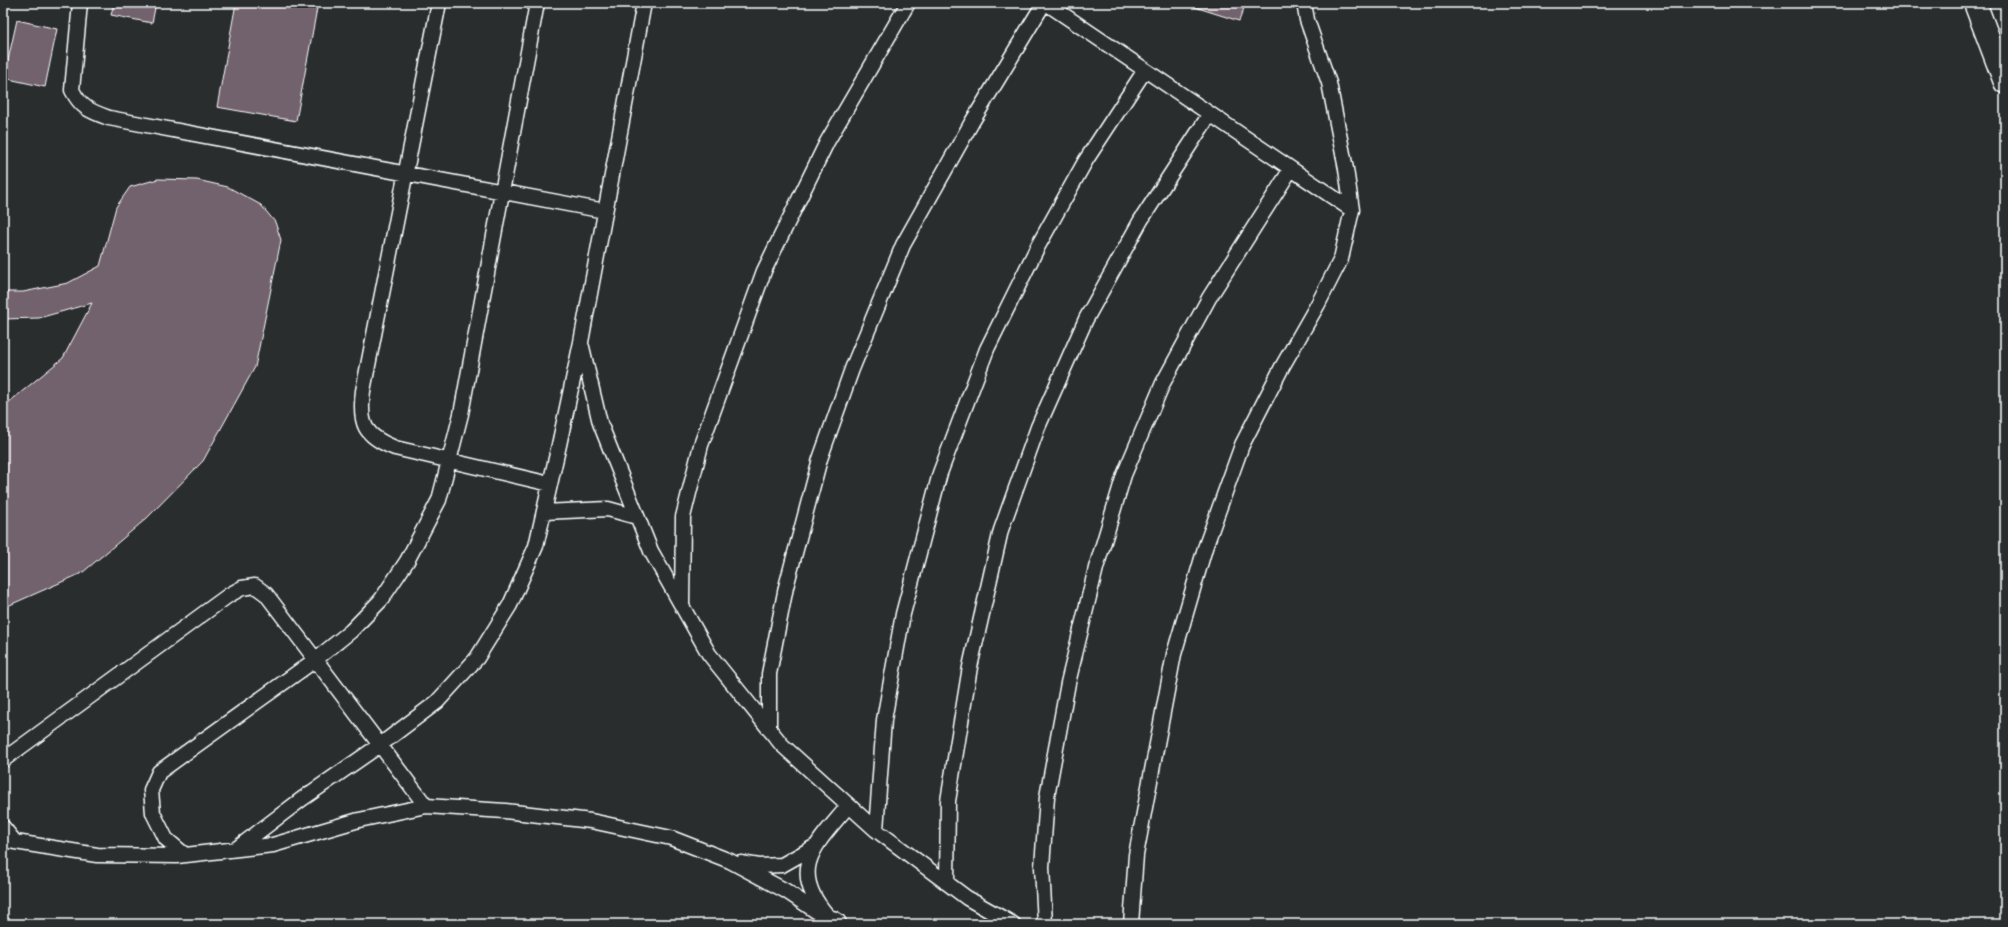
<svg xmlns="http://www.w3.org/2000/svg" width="2008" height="927" font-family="Caveat,sans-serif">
	<rect width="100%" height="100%" fill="#2a2d2e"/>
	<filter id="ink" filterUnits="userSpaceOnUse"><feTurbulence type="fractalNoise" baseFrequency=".025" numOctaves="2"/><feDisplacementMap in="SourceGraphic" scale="8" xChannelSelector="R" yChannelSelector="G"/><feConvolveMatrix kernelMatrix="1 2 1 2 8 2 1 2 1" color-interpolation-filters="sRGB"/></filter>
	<g filter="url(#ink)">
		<path fill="#72626e" stroke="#fff" d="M114,3H156L152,23L111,15Z
			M236,3H318L296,121L217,107Z
			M1182,3H1246L1239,21Z
			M17,20L57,29L45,87L4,78Z
			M158,179L197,180L228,187L261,205L275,222L281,240L255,367L203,461L147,518L82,573L3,608V407L63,358L92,303L39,318L3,319V292H23L68,283L100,266L116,207L130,187Z"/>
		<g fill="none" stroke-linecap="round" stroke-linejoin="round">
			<g stroke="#fff" stroke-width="17">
				<path id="lane" d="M80,3L72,90C81,108 90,111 109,118L605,211
					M439,3L363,391C359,424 364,436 395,448L550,484
					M1046,3L1352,210
					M582,347L600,423L651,551L709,654L782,745L876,830L967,898L1013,924
					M544,512L608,509L637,517
					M682,606L683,517L701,445L764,271L827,142L908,3
					M769,729V674L786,587L820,459L852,369L903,245L972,122L1044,3
					M3,760L229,595L242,588L255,586L266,594L426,806
					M3,827L15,842
					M876,830L884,720L903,614L940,473L987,349L1038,246L1086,160L1145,70
					M3,840L97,855L177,856L273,845L359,820L426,806L505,811L591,821L671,838L730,861L786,891L832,922
					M236,849L302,799L380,745L437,702L477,658L510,605L536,546L559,445L581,342L644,3
					M185,855L166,839L153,813L151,790L159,772L315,660L351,631L381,600L407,561L439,500L461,414L537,3
					M741,863L759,866L782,865L814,847
					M947,883L948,801L970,667L1001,530L1038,427L1086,319L1141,220L1210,114
					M827,915C786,868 818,843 848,806
					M1045,924L1042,867L1047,797L1068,683L1096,568L1124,475L1163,383L1209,298L1291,169
					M1131,924L1136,855L1174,654L1205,548L1242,445L1282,367L1318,304L1341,259L1352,210L1346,169L1329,83L1307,20L1304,3"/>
			</g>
			<g stroke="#fff" stroke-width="25">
				<path id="highway" d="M1975,3L2005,82
					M832,922L835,924"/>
			</g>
			<use href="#lane" stroke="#2a2d2e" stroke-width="14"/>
			<use href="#highway" stroke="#2a2d2e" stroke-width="22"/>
		</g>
	</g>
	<rect width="2008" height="927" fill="none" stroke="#2a2d2e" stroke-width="16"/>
	<rect x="8" y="8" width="1992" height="911" fill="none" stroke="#fff" stroke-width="1.5" filter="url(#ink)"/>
</svg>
